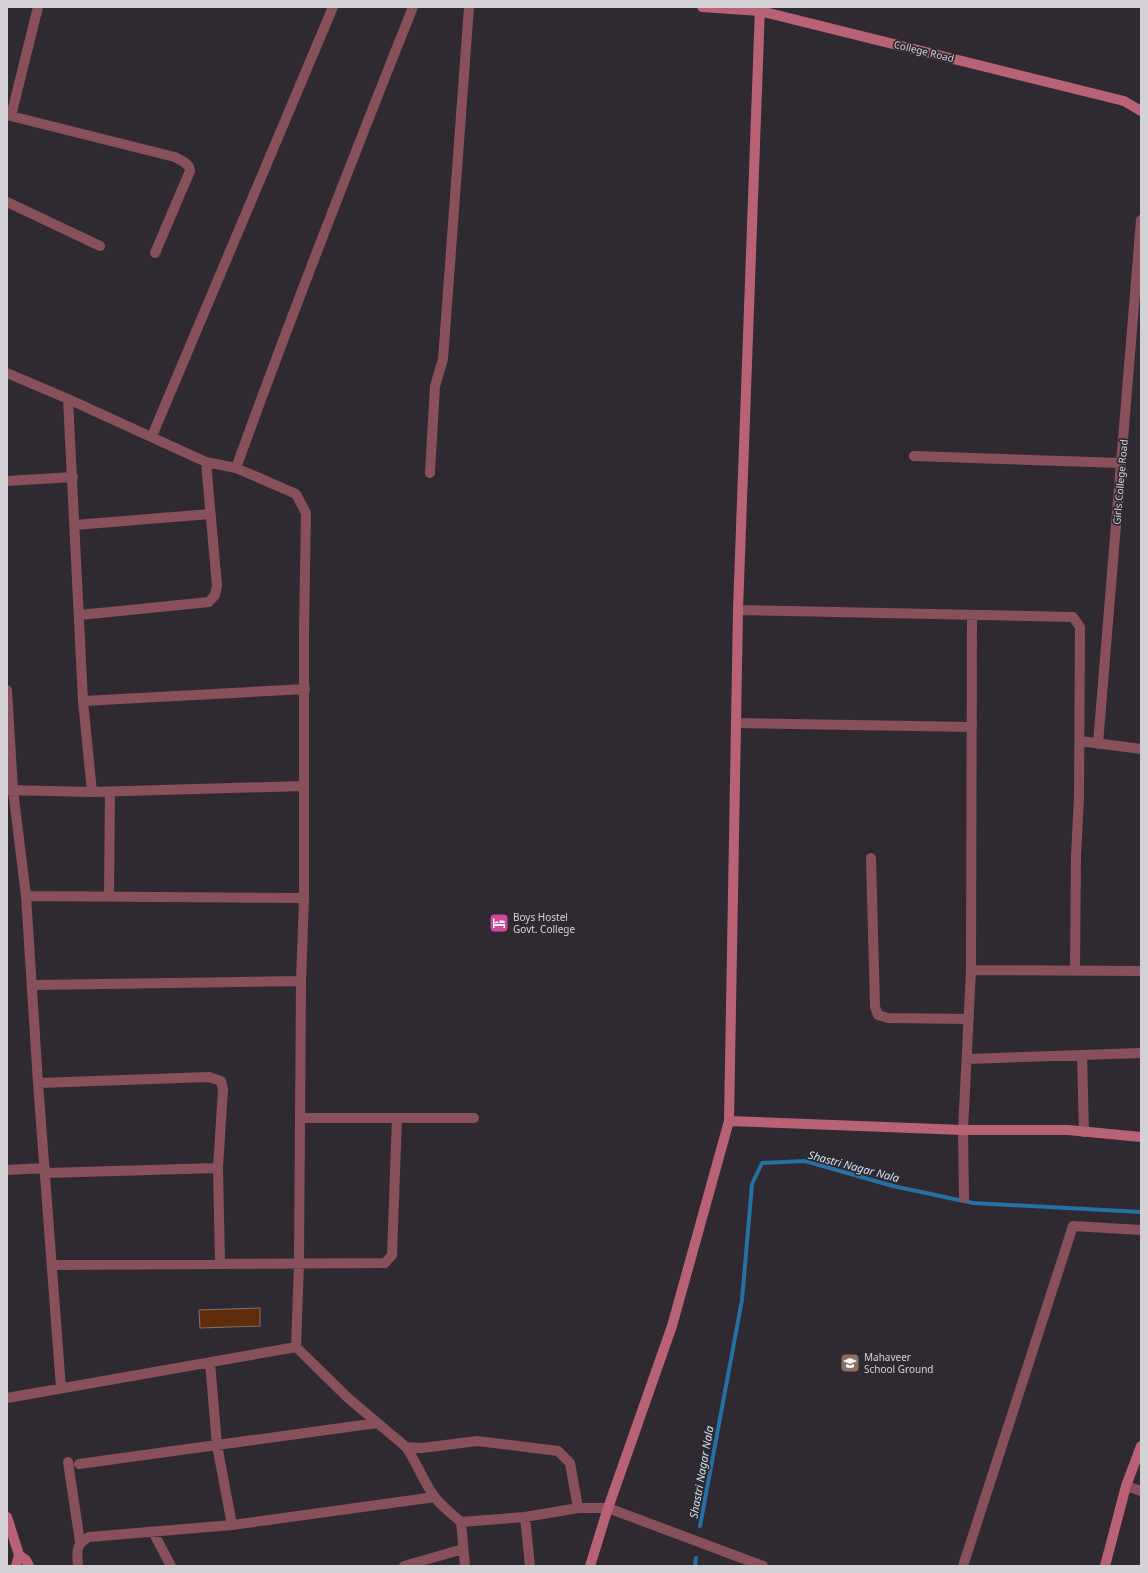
<svg xmlns="http://www.w3.org/2000/svg" width="1148" height="1573" font-family="'Noto Sans',sans-serif">
	<rect width="100%" height="100%" fill="#2f2a32"/>
	<g fill="none" stroke-linecap="round" stroke-linejoin="round">
		<path stroke="#2471a3" stroke-width="4" d="M700,1526L742,1300L752,1184L762,1163L805,1161L893,1186L973,1203L1141,1212
			M695,1566L696,1558"/>
	</g>
	<path fill="#602d0c" stroke="#7e736d" d="M260,1308V1326L200,1328L199,1310Z"/>
	<g fill="none" stroke-linecap="round" stroke-linejoin="round">
		<path stroke="#87505b" stroke-width="10" d="M7,115L175,157C181,161 190,163 190,171L155,253
			M11,116L38,7
			M7,202L100,246
			M7,373L68,399L206,462L236,468L296,494L306,513L304,630V898L301,981L299,1263L296,1347L7,1398
			M152,436L333,7
			M914,456L1121,463
			M236,468C292,313 352,160 413,7
			M430,473L435,386L443,359L469,7
			M7,481L73,477
			M75,525L210,514
			M738,610L1073,617L1080,627L1079,797L1076,856L1075,970
			M80,615L209,602L215,595L217,586L206,462
			M7,690L13,790L26,896L38,1083L61,1388
			M83,701L305,689
			M736,723L972,727
			M1080,741L1141,749
			M1098,744L1141,220
			M7,790L92,792L83,701L68,399
			M92,792L304,786
			M871,858L875,1007L878,1015L888,1018L969,1019
			M26,896L304,898
			M109,896L110,792
			M971,970L1141,971
			M33,985L301,981
			M1082,1055L1084,1132
			M967,1059L1141,1053
			M38,1083L209,1077L221,1081L223,1089L218,1168
			M300,1118H474
			M7,1170L45,1168
			M46,1173L218,1168L220,1264
			M964,1198L963,1130L971,970L972,615
			M52,1265L385,1263L392,1255L397,1118
			M296,1347L348,1398L406,1447
			M210,1362L217,1445L232,1525
			M68,1462L80,1542
			M79,1464L377,1423
			M1126,1486L1141,1491
			M578,1508L570,1463L558,1451L477,1441L422,1448L406,1447C417,1463 423,1481 434,1496C441,1506 452,1514 461,1522L525,1517L578,1508H608L763,1566
			M525,1517L530,1566
			M461,1522L465,1566
			M153,1532L171,1566
			M78,1566C77,1551 75,1545 89,1537L232,1525L435,1497
			M404,1566L463,1549
			M963,1566L1073,1226L1141,1230"/>
		<path stroke="#b96275" stroke-width="10" d="M702,7L760,11L1124,101L1141,111
			M729,1121L963,1130H1068L1141,1137
			M7,1517L19,1555L16,1566
			M19,1555L26,1560L29,1566
			M590,1566L608,1508L672,1326L729,1121L738,610L760,7
			M1105,1566L1126,1486L1141,1446"/>
	</g>
	<defs>
		<g id="hotel-square" transform="scale(1)"><rect x="-9" y="-9" width="18" height="18" rx="4" fill="#d1479c" stroke="#2f2a32"/><path d="M-6-4.5h1.5V1H6V5H4.5V3h-9V5H-6ZM-4 0a1.8 1.8 0 1 1 3.6 0ZM.5 0V-2.5h3Q6-2.5 6 0Z" fill="#fff"/></g>
		<g id="school-square" transform="scale(1)"><rect x="-9" y="-9" width="18" height="18" rx="4" fill="#8d6e63" stroke="#2f2a32"/><path d="M0-5L7-2L0 1L-7-2ZM-4 1L0 2.5L4 1V4Q0 6-4 4Z" fill="#fff"/></g>
	</defs>
	<g fill-rule="evenodd">
		<use href="#hotel-square" x="499" y="923"/>
		<use href="#school-square" x="850" y="1363"/>
	</g>
	<g text-anchor="middle" dominant-baseline="central" stroke-width="3.5" stroke-linejoin="round" paint-order="stroke">
		<g font-size="10" fill="#d4d1d7" stroke="#2f2a32">
			<text transform="translate(924 51) rotate(14)">College Road</text>
			<text transform="translate(1120 482) rotate(-85)">Girls College Road</text>
		</g>
		<g font-size="10" fill="#d4d1d7" stroke="#2f2a32" text-anchor="start">
			<text x="513" y="917">Boys Hostel<tspan x="513" dy="12">Govt. College</tspan></text>
			<text x="864" y="1357">Mahaveer<tspan x="864" dy="12">School Ground</tspan></text>
		</g>
		<g font-size="11" font-style="italic" fill="#cfe1ef" stroke="#2f2a32">
			<text transform="translate(854 1166) rotate(15)">Shastri Nagar Nala</text>
			<text transform="translate(701 1472) rotate(-80)">Shastri Nagar Nala</text>
		</g>
	</g>
	<rect width="1148" height="1573" fill="none" stroke="#d4d1d7" stroke-width="16"/>
</svg>
